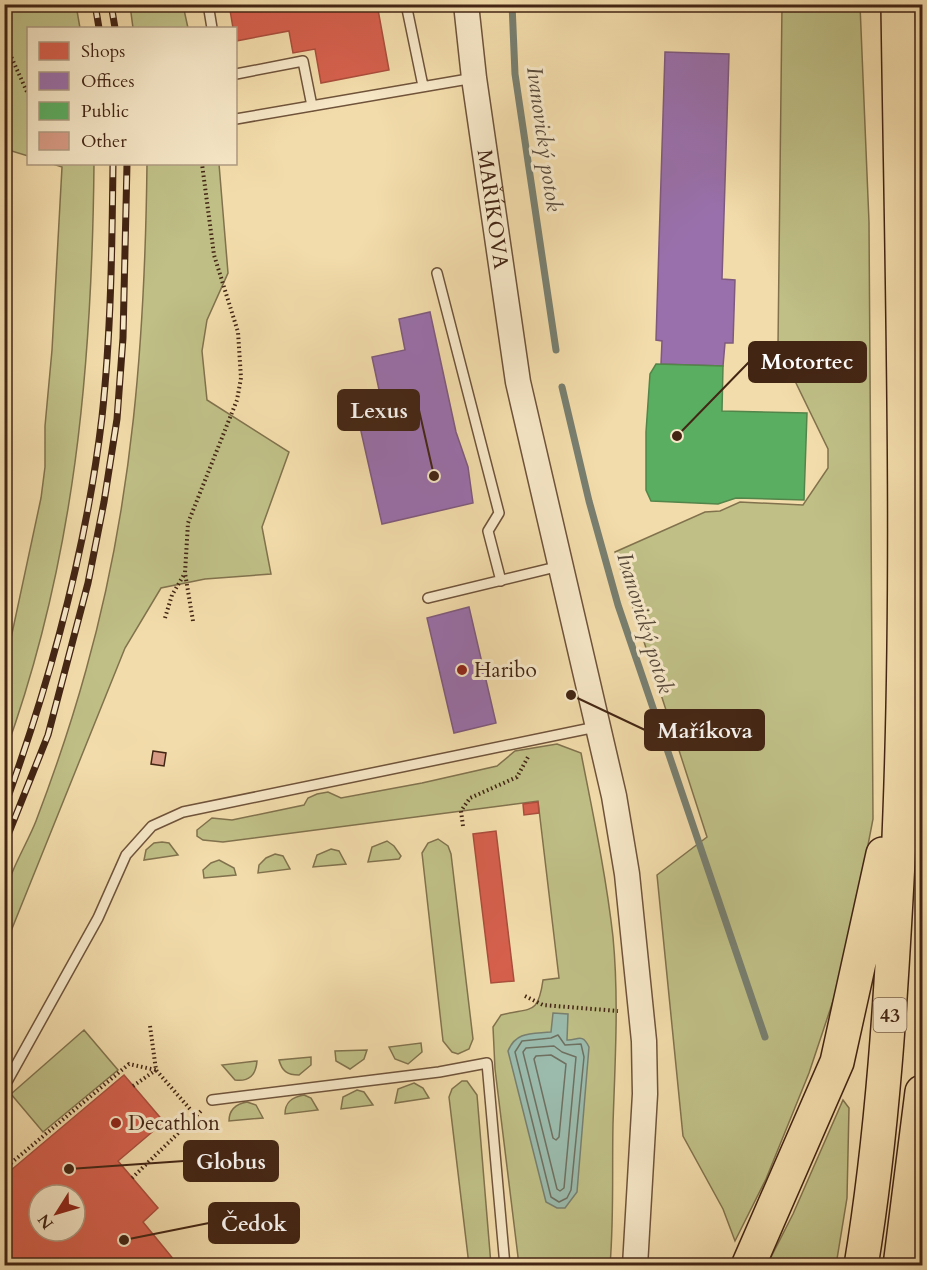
<svg xmlns="http://www.w3.org/2000/svg" width="927" height="1270" font-family="Cardo,serif">
	<rect width="100%" height="100%" fill="#f3dcab"/>
	<filter id="stains"><feTurbulence type="fractalNoise" baseFrequency=".00333" numOctaves="4"/><feColorMatrix values="0 0 0 0 .2 0 0 0 0 .09 0 0 0 0 .02 0 0 0 .5 -.17"/></filter>
	<radialGradient id="worn" r=".72"><stop offset=".6" stop-color="#630" stop-opacity="0"/><stop offset="1" stop-color="#630" stop-opacity=".3"/></radialGradient>
	<path fill="#bfbf86" stroke="#81724d" stroke-width="1.5" d="M4,5H76L80,28H28V156L5,149Z
		M130,5H183L188,28H133Z
		M782,5H860L869,222L873,819L845,965L809,1073L766,1179L735,1241L723,1209L683,1136L657,875L707,837L615,552L705,512L720,511L740,502L803,505L828,468V449L778,346Z
		M53,164H94C92,367 75,560 5,753V666L41,498L45,467V426L52,350L62,167Z
		M147,164H219L228,273L207,320L202,351L207,400L289,452L262,527L271,574L205,579L161,588L125,648L5,946C4,930 1,911 5,896C9,872 27,844 36,821C55,771 72,721 86,670C133,503 145,336 147,164Z
		M557,744L581,753C593,814 606,875 613,937C619,1000 615,1062 613,1124C612,1171 614,1218 610,1265H519L495,1069L493,1027L501,1015C531,1007 538,1016 543,980L559,978L538,801L223,842L203,840L197,836V830L212,818L232,820L304,805L308,798L317,794L328,792L341,798L422,783L497,766L515,751Z
		M438,839L448,846L451,854L473,1039L469,1049L458,1054L452,1052L443,1041L422,853L428,843Z
		M387,841L394,846L401,856L399,859L368,862L372,847Z
		M162,842L169,843L178,855L144,860L146,850L154,843Z
		M331,849L339,851L346,864L313,867L317,855Z
		M275,854L283,856L290,869L258,873L259,865L266,858Z
		M219,860L234,868L236,875L204,878L203,870L211,863Z
		M84,1030L118,1070L43,1132L11,1094Z
		M421,1043L422,1052L408,1064L395,1059L389,1047Z
		M367,1050L364,1059L350,1069L336,1061L335,1051Z
		M311,1057V1065L299,1075C287,1075 282,1071 279,1060Z
		M257,1061C256,1075 249,1082 235,1080L222,1065Z
		M462,1081H467L477,1095L491,1265H469L449,1097L452,1089Z
		M414,1083L423,1088L429,1098L395,1103L398,1089Z
		M357,1090L364,1092L373,1105L341,1109L343,1097Z
		M304,1095L311,1098L318,1110L285,1114C285,1102 292,1097 304,1095Z
		M843,1100L849,1108L847,1198L836,1265H767L793,1214Z
		M247,1102L256,1105L263,1118L229,1121C229,1109 236,1104 247,1102Z"/>
	<path fill="#9bbbad" stroke="#787f70" stroke-width="1.5" d="M553,1013L568,1014L567,1040C577,1041 582,1032 589,1047L577,1192L565,1208H557L546,1202L508,1051C516,1031 532,1034 551,1032Z"/>
	<path fill="#d6604d" stroke="#aa4e3c" stroke-width="1.5" fill-rule="evenodd" d="M229,4H377L389,70L321,83L315,49L293,53L289,31L236,41V28H233Z
		M538,802L539,813L524,815L523,804Z
		M496,831L514,981L491,983L473,834Z
		M124,1075L164,1122L118,1161L158,1208L143,1222L179,1266H4V1176ZM39,1195H75V1231H39Z"/>
	<path fill="#9970ab" stroke="#7f5a7e" stroke-width="1.5" d="M665,52L729,54L722,279L735,280L733,343H725L723,366L661,364L662,341L656,340Z
		M430,312L456,432L468,467L473,503L382,524L358,418L384,413L372,357L405,350L399,319Z
		M469,607L496,723L454,733L427,618Z"/>
	<path fill="#5aae61" stroke="#53854a" stroke-width="1.5" d="M656,364L723,366L722,411L807,413L804,500L736,498L718,504L651,501L646,490V432L650,374Z"/>
	<g fill="none" stroke-linecap="round" stroke-linejoin="round">
		<path stroke="#6f7060" stroke-width="1.5" d="M558,1035L565,1045L581,1044L584,1057L571,1190L567,1198L559,1202L551,1197L515,1052L522,1041L551,1038Z
			M554,1046L562,1052L576,1057L564,1188L560,1191L557,1189L523,1052L526,1048Z
			M551,1055L566,1064L559,1137L556,1140L553,1138L534,1059L536,1056Z"/>
		<path stroke="#787f70" stroke-width="7" d="M512,4L515,74L556,350
			M562,387L589,501L618,605L765,1037"/>
	</g>
	<path fill="#d89b85" stroke="#432514" stroke-width="1.5" d="M153,751L166,753L164,766L151,764Z"/>
	<g fill="none" stroke-linecap="round" stroke-linejoin="round">
		<g stroke="#6f533a" stroke-width="12">
			<path id="service" d="M208,4L212,28
				M406,4L423,86
				M236,74L303,61L312,106
				M236,119L474,78
				M437,273L499,513L488,531L501,581
				M428,598L560,566
				M4,1087L98,918L126,855L152,826L183,812L596,727
				M212,1100L439,1072L487,1063L505,1266"/>
		</g>
		<g stroke="#6f533a" stroke-width="27">
			<g id="tertiary">
				<path id="s1" d="M466,4L474,78L518,382L614,796L627,874L644,1041L645,1094L635,1266"/>
			</g>
		</g>
		<g stroke="#432514" stroke-width="36">
			<path id="trunk" d="M748,1266L837,1062L883,854
				M861,1266C883,1132 891,996 898,861C911,576 902,290 898,4
				M900,1266L922,1092"/>
		</g>
		<path stroke="#432514" stroke-width="4" stroke-dasharray="1.5 3" stroke-linecap="butt" d="M4,41L28,94
			M165,618L172,595L185,573
			M193,621L185,573L188,523L237,400L241,378L238,332L214,255L202,164
			M463,826L461,811L470,798L517,777L528,757
			M525,996L543,1005L618,1011
			M150,1026L156,1070L196,1116
			M133,1086L156,1070
			M4,1169L129,1064L156,1070
			M132,1178L201,1111"/>
		<use href="#service" stroke="#f7e8c8" stroke-width="9"/>
		<use href="#tertiary" stroke="#f7e8c8" stroke-width="24"/>
		<use href="#trunk" stroke="#f3dcab" stroke-width="33"/>
		<g stroke="#432514" stroke-width="7">
			<path id="rail" d="M95,4L99,28
				M111,4L115,28
				M4,808C50,682 86,552 102,417C111,333 112,248 113,164
				M4,845L48,735L88,583L104,502L117,419L123,338L127,164"/>
		</g>
		<use href="#rail" stroke="#f7e8c8" stroke-width="4.5" stroke-dasharray="14" stroke-linecap="butt"/>
	</g>
	<g fill="#8f2418" stroke="#f7e8c8" stroke-width="2">
		<circle cx="462" cy="670" r="6"/>
		<circle cx="116" cy="1123" r="6"/>
	</g>
	<g text-anchor="middle" dominant-baseline="central" stroke-width="6" stroke-linejoin="round" paint-order="stroke">
		<rect fill="#f7e8c8" stroke="#79604a" stroke-width="1.5" x="873.5" y="998" width="33" height="34" rx="4.5"/>
		<g font-size="20" font-weight="bold" fill="#432514">
			<text x="890" y="1015">43</text>
		</g>
		<g font-size="21" fill="#432514" stroke="#f7e8c8">
			<text stroke="none"><textPath href="#s1" startOffset="207">MAŘÍKOVA</textPath></text>
		</g>
		<g font-size="21" fill="#432514" stroke="#f7e8c8" text-anchor="start">
			<text x="474" y="670">Haribo</text>
			<text x="128" y="1123">Decathlon</text>
		</g>
		<g font-size="22" font-style="italic" fill="#594a3a" stroke="#f7e8c8">
			<text transform="translate(544 139) rotate(82)">Ivanovický potok</text>
			<text transform="translate(645 623) rotate(73)">Ivanovický potok</text>
		</g>
	</g>
	<path fill="none" stroke="#432514" stroke-width="2" d="M677 436L749 362M434 476L419 410M571 695L645 730M69 1169L184 1161M124 1240L209 1223"/>
	<g fill="#432514" stroke="#f7e8c8" stroke-width="2">
		<circle cx="677" cy="436" r="6"/>
		<circle cx="434" cy="476" r="6"/>
		<circle cx="571" cy="695" r="6"/>
		<circle cx="69" cy="1169" r="6"/>
		<circle cx="124" cy="1240" r="6"/>
	</g>
	<g fill="#432514" stroke="#432514" stroke-width="2">
		<rect x="749" y="342" width="117" height="40" rx="6"/>
		<rect x="338" y="390" width="81" height="40" rx="6"/>
		<rect x="645" y="710" width="119" height="40" rx="6"/>
		<rect x="184" y="1141" width="94" height="40" rx="6"/>
		<rect x="209" y="1203" width="90" height="40" rx="6"/>
	</g>
	<g font-size="22" text-anchor="middle" font-weight="bold" fill="#fff">
		<text x="807" y="369">Motortec</text>
		<text x="379" y="418">Lexus</text>
		<text x="705" y="738">Maříkova</text>
		<text x="231" y="1169">Globus</text>
		<text x="254" y="1231">Čedok</text>
	</g>
	<rect width="927" height="1270" fill="none" stroke="#f3dcab" stroke-width="24"/>
	<rect x="6" y="6" width="915" height="1258" fill="none" stroke="#432514" stroke-width="3"/>
	<rect x="12" y="12" width="903" height="1246" fill="none" stroke="#432514" stroke-width="1.5"/>
	<rect x="27" y="27" width="210" height="138" fill="#f7e8c8" stroke="#af9a80" stroke-width="1.5"/>
	<rect x="39" y="42" width="30" height="18" fill="#d6604d" stroke="#af9a80" stroke-width="1.5"/>
	<text x="81" y="57" font-size="18" fill="#432514">Shops</text>
	<rect x="39" y="72" width="30" height="18" fill="#9970ab" stroke="#af9a80" stroke-width="1.5"/>
	<text x="81" y="87" font-size="18" fill="#432514">Offices</text>
	<rect x="39" y="102" width="30" height="18" fill="#5aae61" stroke="#af9a80" stroke-width="1.5"/>
	<text x="81" y="117" font-size="18" fill="#432514">Public</text>
	<rect x="39" y="132" width="30" height="18" fill="#d89b85" stroke="#af9a80" stroke-width="1.5"/>
	<text x="81" y="147" font-size="18" fill="#432514">Other</text>
	<g transform="translate(57 1213) rotate(233)"><circle r="28" fill="#f7e8c8" stroke="#af9a80" stroke-width="1.5"/>
	<path d="M0-4.5L10 22L0 15L-10 22Z" fill="#8f2418"/>
	<text y="-9" font-size="16" font-weight="bold" text-anchor="middle" fill="#432514">N</text>
	</g>
	<rect width="100%" height="100%" filter="url(#stains)"/>
	<rect width="100%" height="100%" fill="url(#worn)"/>
</svg>
